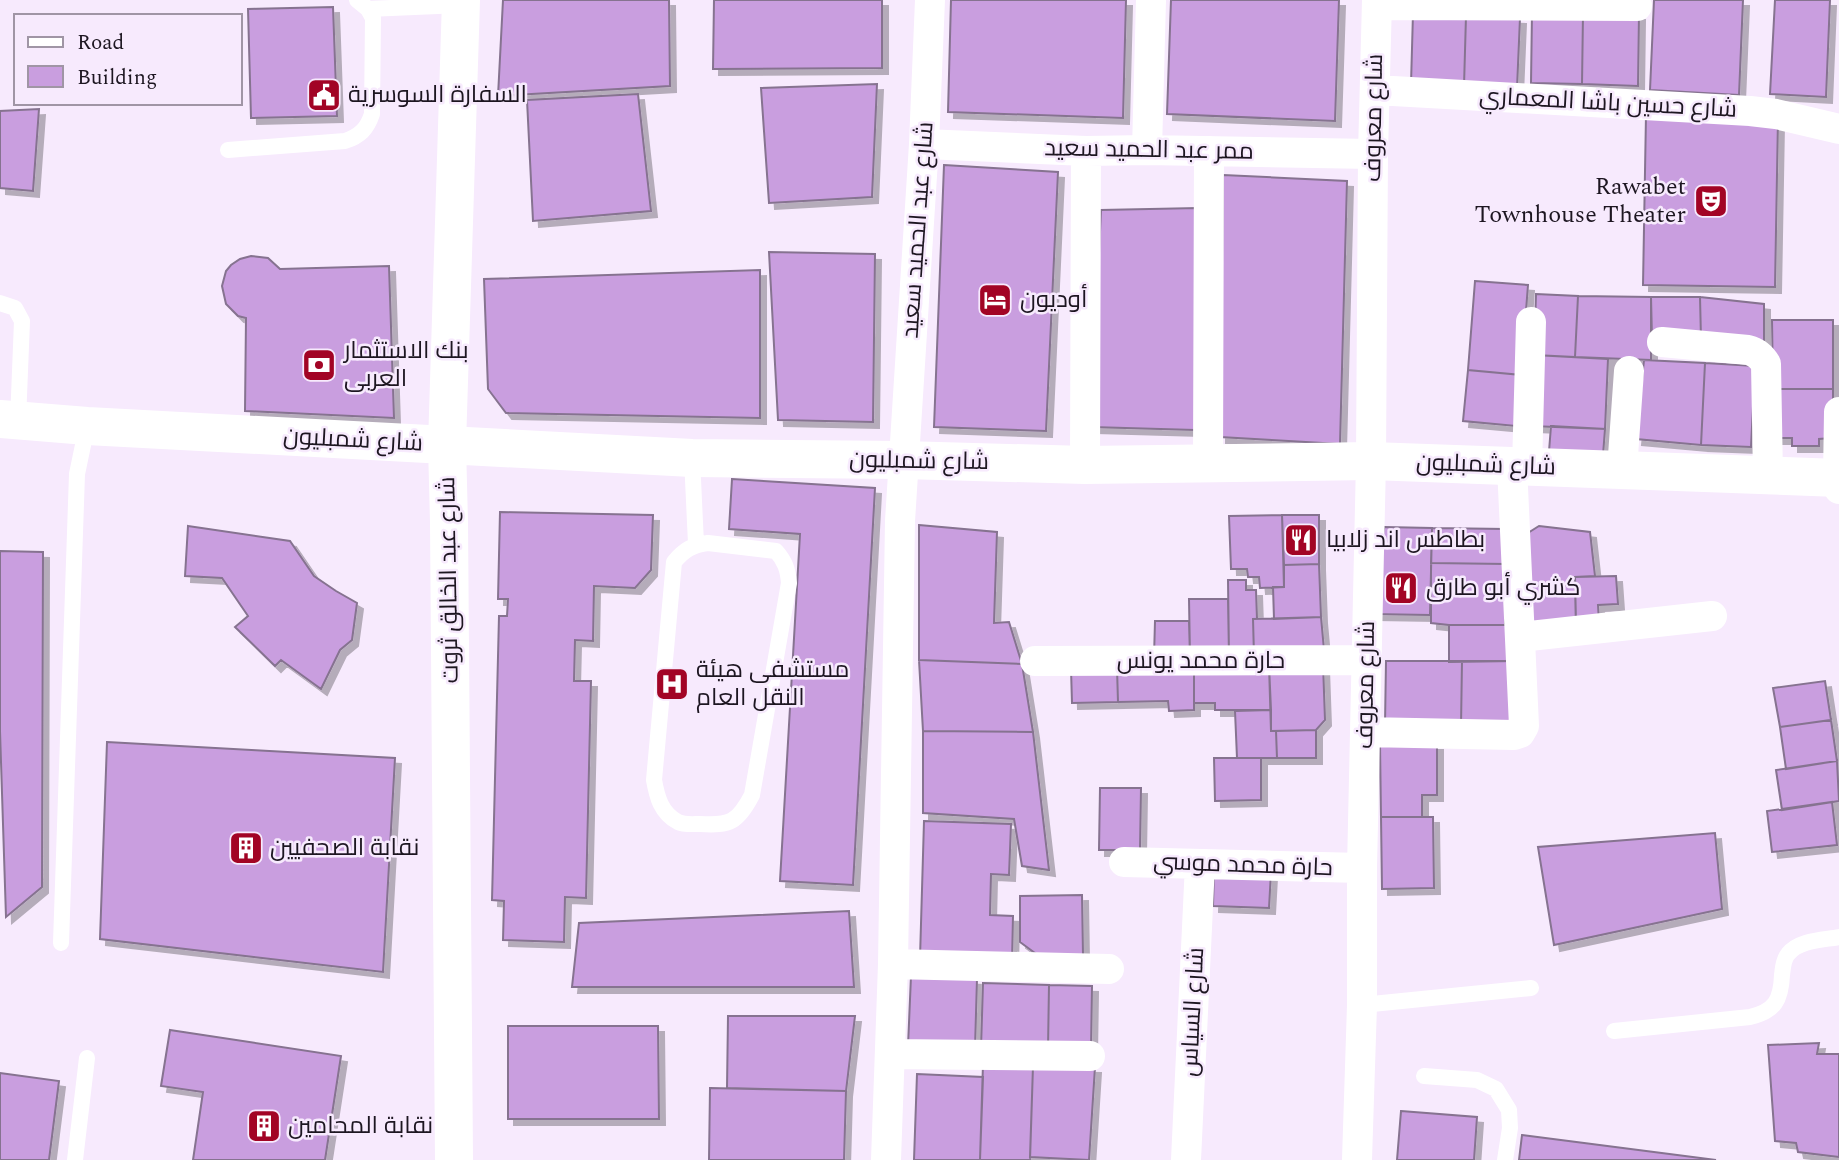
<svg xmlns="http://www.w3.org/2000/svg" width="1839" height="1160" font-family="Spectral,Cairo,serif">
	<defs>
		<filter id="shadow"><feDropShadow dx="6" dy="6" stdDeviation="0" flood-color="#0004"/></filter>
	</defs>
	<rect width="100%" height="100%" fill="#f7eafd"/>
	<path fill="#c99edf" stroke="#867390" stroke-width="2" filter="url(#shadow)" d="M503,0H669L670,86L498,96Z
		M714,0H882V68L713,69Z
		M951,0H1126L1123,118L948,112Z
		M1171,0H1339L1335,121L1167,114Z
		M1654,0H1743L1739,95L1650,90Z
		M1775,0H1830L1826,97L1770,94Z
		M333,7L337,116L251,118L248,9Z
		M1532,12L1583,14L1582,84L1531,83Z
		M1413,13L1466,16L1464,86L1411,84Z
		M1583,14H1639L1638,86L1582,84Z
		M1466,16L1520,18L1517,88L1464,86Z
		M877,84L872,197L769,203L761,88Z
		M638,94L651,211L533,221L527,100Z
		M39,109L33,191L0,188V111Z
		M1646,115L1778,118L1775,287L1643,285Z
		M944,165L1058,172L1046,431L934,427Z
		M1223,175L1347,181L1340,444L1220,437Z
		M1198,208L1195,430L1091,427L1101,210Z
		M769,252L875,254L873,422L778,420Z
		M251,256L268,258L280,269L389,266L394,418L245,411L246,318L238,316L226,304L222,286L226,271L231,265L240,259Z
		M760,270V418L506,413L488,389L484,279Z
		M1475,281L1528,285L1521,375L1468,370Z
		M1536,294L1578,296L1575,357L1534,355Z
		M1578,296L1651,297V360L1575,357Z
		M1651,297H1700L1701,339H1652Z
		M1700,297L1764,304V347L1701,339Z
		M1772,320H1833V389H1773Z
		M1534,355L1608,359L1605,429L1531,426Z
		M1644,360L1705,363L1701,445L1636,439Z
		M1705,363L1755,366L1751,447L1701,445Z
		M1468,370L1521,375L1516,426L1463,421Z
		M1773,389H1833V438L1819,439V446H1792V438H1773Z
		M1551,426L1605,429L1602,468L1548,464Z
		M732,479L875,488L853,885L780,881L800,534L729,529Z
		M500,512L653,515L651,570L635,588L594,586L593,641L575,640L574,681H591L586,898L565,897L564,942L503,940L504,901L492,900L499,616H507L508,599H498Z
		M1282,515L1284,587L1260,588L1259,577H1248L1247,569H1231L1229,516Z
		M1282,515H1319V564L1284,565Z
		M919,525L997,532L994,623L1009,622L1022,664L919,660Z
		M188,526L290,541L314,576L336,591L357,603L352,640L340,650L321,689L281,660L275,666L235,627L248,616L222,578L185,576Z
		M1539,526L1590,532L1595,576L1575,577V585L1524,586L1520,538Z
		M1384,527L1432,528L1430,615L1371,614Z
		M1432,528L1506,529V564L1431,563Z
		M0,551L43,552L42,887L6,917L0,731Z
		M1431,563L1506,564L1505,625H1449L1431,623Z
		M1319,564L1321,617L1274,619L1273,587H1284V565Z
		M1616,576L1618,604L1598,605L1599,622L1576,623L1575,577Z
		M1228,580H1246V590H1256L1257,619H1253L1254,656H1229Z
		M1575,585L1576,629L1525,630L1524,586Z
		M1189,599H1228L1229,656L1190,657Z
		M1321,617L1324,650L1254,656L1253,619Z
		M1155,621H1189L1190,657H1154Z
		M1449,625H1514L1515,661L1449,662Z
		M919,660L1022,664L1033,732L923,731Z
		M1386,661H1462L1461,726L1385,724Z
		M1462,661H1515V724L1461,726Z
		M1323,664L1325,720L1316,730L1271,731L1269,665Z
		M1269,665L1271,710H1215V703H1194V667Z
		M1194,667V710L1169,711L1168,701L1118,702L1117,668Z
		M1117,668L1118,702L1072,703L1071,669Z
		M1825,681L1831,720L1780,727L1773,688Z
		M1271,710V731H1276L1277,758H1237L1235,711Z
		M1831,720L1837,761L1786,769L1780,727Z
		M1316,730V758H1277L1276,731Z
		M923,731L1033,732L1049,870L1022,866L1014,819L923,813Z
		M107,742L395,758L383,972L100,939Z
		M1380,744H1437V795H1422V817H1381Z
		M1214,758H1261V800L1215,801Z
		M1837,761L1839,801L1782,810L1776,770Z
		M1100,788H1141L1140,850H1099Z
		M1832,802L1837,845L1772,852L1767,811Z
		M1381,817H1433L1434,888L1382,889Z
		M924,821L1011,824L1009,875L991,874L990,915L1013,916L1012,961L920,958Z
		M1715,833L1722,909L1554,945L1538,847Z
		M1214,869L1271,872L1269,908L1213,906Z
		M1082,895L1083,955L1039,956L1020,942V896Z
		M849,911L854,987H572L579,923Z
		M911,976L977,979L975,1048L908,1046Z
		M983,983L1049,985L1048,1049L981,1048Z
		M1049,985L1092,986L1091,1050L1048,1049Z
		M728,1016H855L846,1091L727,1088Z
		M508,1026H658L659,1119H508Z
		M170,1030L341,1056L325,1160H193L203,1092L161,1086Z
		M1819,1043L1817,1054H1839V1157L1798,1152L1796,1143L1775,1141L1768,1045Z
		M983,1064L1033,1066L1030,1160H980Z
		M1033,1066L1095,1067L1089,1160L1030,1157Z
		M0,1073L59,1081L49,1160H0Z
		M917,1074L983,1077L980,1160H914Z
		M710,1088L846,1091L844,1160H709Z
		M1401,1111L1477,1117L1474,1160H1397Z
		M1522,1135L1716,1160H1519Z"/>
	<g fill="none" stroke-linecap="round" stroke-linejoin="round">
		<path stroke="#fff" stroke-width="16" d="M368,9L461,5
			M228,150L345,141C360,136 367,129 372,114L373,18L368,9L357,0
			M0,303L15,308L22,321L18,421
			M692,458L696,544
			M708,543L776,551C785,561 788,570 789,583L752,795C738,822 730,826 700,824C693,824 684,825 678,822C661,813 657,797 654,780L674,562C684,550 692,545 708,543Z
			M61,943L77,474L87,426
			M1362,1005L1531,988
			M1614,1031L1750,1017C1775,1011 1781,1000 1782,975C1783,968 1783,960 1788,954C1799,940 1823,940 1839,937
			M1424,1076L1477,1080L1496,1089L1509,1110L1510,1128L1505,1160
			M75,1160L87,1058"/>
		<path stroke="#fff" stroke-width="30" d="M1377,5L1637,6
			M1375,90L1750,111L1776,114L1839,129
			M924,144L1086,151L1147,150L1373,154
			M1147,150L1151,0
			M1662,342L1748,350C1756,352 1762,357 1766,364L1768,476
			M1839,412L1838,478L1839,489
			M1208,463L1209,151
			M1085,465L1086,151
			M1527,467L1531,322
			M1622,470L1629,371
			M1520,637L1712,616
			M1035,661L1367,660
			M1365,732L1514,735L1520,733L1524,726L1512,466
			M1124,862L1362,868
			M893,964L1109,969
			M890,1054L1090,1056
			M886,1160L893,964L900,521L924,144L930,0
			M1186,1160L1200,864
			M1357,1160L1362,1005V868L1371,461L1373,154L1377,0"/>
		<path stroke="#fff" stroke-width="38" d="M0,419L87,426L692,458L903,460L1085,465L1371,461L1839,478
			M454,1160L449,522L447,445L461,0"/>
	</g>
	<defs>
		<g id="civic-square" transform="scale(1.75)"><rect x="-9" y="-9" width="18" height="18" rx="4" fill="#a20425" stroke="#f7eafd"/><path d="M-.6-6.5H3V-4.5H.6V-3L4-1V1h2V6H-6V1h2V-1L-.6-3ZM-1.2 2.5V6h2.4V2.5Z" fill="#fff"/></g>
		<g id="theatre-square" transform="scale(1.75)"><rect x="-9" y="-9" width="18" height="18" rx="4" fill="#a20425" stroke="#f7eafd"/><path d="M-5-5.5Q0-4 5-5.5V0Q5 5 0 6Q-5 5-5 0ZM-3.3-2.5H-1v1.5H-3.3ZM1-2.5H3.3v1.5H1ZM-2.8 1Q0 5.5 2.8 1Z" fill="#fff"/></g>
		<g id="hotel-square" transform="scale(1.75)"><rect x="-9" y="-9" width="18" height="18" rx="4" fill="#a20425" stroke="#f7eafd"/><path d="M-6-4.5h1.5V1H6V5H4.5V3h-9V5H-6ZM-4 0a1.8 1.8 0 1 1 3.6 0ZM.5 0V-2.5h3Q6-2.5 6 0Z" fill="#fff"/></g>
		<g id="bank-square" transform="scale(1.75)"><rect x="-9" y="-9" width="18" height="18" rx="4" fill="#a20425" stroke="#f7eafd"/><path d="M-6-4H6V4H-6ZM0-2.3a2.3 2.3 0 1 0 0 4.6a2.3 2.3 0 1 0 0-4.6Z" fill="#fff"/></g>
		<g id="restaurant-square" transform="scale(1.75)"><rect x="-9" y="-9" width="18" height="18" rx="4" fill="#a20425" stroke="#f7eafd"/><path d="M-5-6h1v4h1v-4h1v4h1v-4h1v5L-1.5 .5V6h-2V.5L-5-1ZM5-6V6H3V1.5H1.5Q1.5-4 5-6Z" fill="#fff"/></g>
		<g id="hospital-square" transform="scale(1.75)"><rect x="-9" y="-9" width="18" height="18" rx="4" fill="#a20425" stroke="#f7eafd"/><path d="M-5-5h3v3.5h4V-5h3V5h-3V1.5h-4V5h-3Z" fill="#fff"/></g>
		<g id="building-square" transform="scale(1.75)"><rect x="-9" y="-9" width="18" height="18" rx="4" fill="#a20425" stroke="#f7eafd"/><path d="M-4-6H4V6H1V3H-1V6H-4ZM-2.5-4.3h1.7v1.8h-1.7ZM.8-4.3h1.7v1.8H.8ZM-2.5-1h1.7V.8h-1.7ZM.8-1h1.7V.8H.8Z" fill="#fff"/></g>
	</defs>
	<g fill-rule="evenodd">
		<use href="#civic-square" x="324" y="95"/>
		<use href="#theatre-square" x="1711" y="201"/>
		<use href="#hotel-square" x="995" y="300"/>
		<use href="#bank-square" x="319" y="365"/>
		<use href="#restaurant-square" x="1301" y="540"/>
		<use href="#restaurant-square" x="1401" y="588"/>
		<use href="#hospital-square" x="672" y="684"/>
		<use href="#building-square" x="246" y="848"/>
		<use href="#building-square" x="264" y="1126"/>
	</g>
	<g text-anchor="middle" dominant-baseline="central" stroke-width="5" stroke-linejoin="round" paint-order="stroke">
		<g font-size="24" fill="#1d1621" stroke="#f7eafd" text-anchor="start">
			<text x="348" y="95">السفارة السوسرية</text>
			<text x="1686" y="187" text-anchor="end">Rawabet<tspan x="1686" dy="28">Townhouse Theater</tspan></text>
			<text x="1020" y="300">أوديون</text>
			<text x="344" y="351">بنك الاستثمار<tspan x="344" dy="28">العربى</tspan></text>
			<text x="1326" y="540">بطاطس اند زلابيا</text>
			<text x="1426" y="588">كشري أبو طارق</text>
			<text x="696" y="670">مستشفى هيئة<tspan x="696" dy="28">النقل العام</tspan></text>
			<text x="270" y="848">نقابة الصحفيين</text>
			<text x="288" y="1126">نقابة المحامين</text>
		</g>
		<g font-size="24" fill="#1d1621" stroke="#f7eafd">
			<text transform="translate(1608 103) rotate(3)">شارع حسين باشا المعماري</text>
			<text transform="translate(1374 118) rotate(-89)">شارع معروف</text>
			<text transform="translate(1149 150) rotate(1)">ممر عبد الحميد سعيد</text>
			<text transform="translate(918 230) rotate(-86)">شارع عبد الحميد سعيد</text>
			<text transform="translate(353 440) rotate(3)">شارع شمبليون</text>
			<text transform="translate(919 461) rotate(1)">شارع شمبليون</text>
			<text transform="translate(1486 465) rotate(2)">شارع شمبليون</text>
			<text transform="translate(449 580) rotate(-91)">شارع عبد الخالق ثروت</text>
			<text x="1201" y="661">حارة محمد يونس</text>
			<text transform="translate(1366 685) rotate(-89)">شارع معروف</text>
			<text transform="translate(1243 865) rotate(2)">حارة محمد موسي</text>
			<text transform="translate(1193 1012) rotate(-87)">شارع السياس</text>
		</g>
	</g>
	<rect x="14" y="14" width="228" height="91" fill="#f7eafd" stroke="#a095a5" stroke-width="2"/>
	<rect x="28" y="37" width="35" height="10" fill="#ffffff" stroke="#a095a5" stroke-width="2"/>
	<text x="77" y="49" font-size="21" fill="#1d1621">Road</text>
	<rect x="28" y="66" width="35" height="21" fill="#c99edf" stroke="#a095a5" stroke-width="2"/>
	<text x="77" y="84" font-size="21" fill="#1d1621">Building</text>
</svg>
